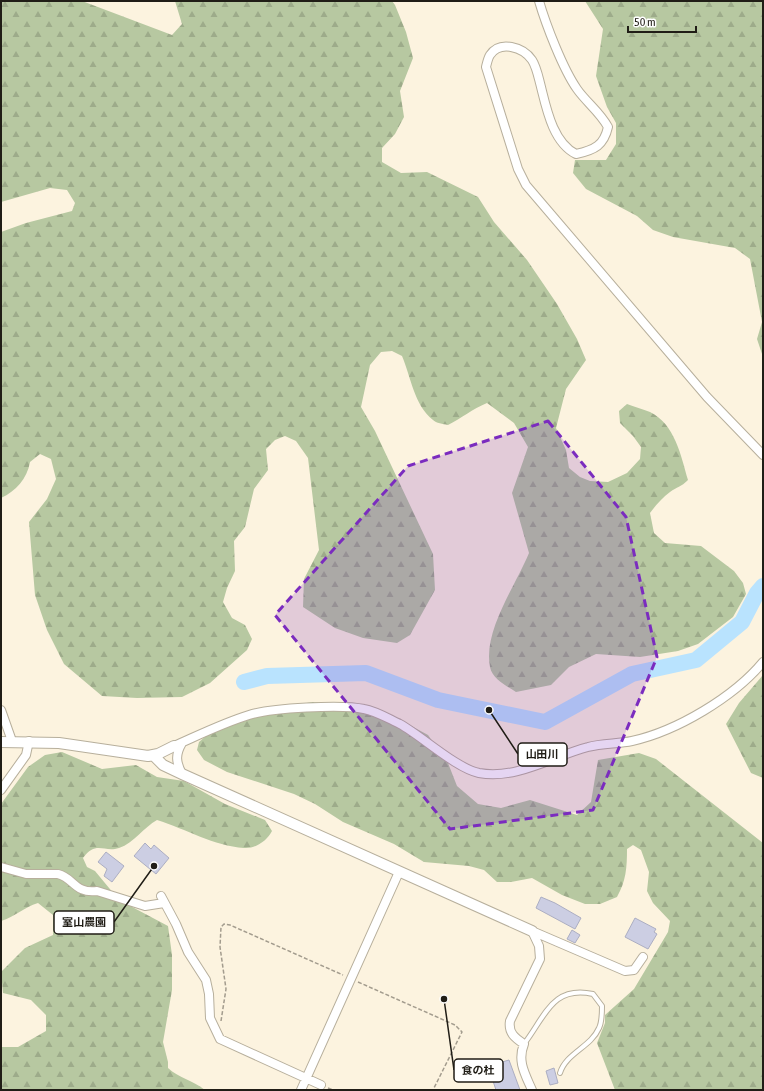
<svg xmlns="http://www.w3.org/2000/svg" width="764" height="1091" font-family="'Asap Condensed','Noto Sans JP',sans-serif">
	<defs>
		<pattern id="forest-firs" width="22" height="20" patternUnits="userSpaceOnUse"><rect width="22" height="20" fill="#b7c8a1"/><path d="M5 1l3.5 6h-7zM16 11l3.5 6h-7z" fill="#9dab8a"/></pattern>
	</defs>
	<rect width="100%" height="100%" fill="#fcf3df"/>
	<path fill="url(#forest-firs)" d="M1,1H82L172,35L182,24L175,1H392L395,5L406,32L413,58L400,91L404,117L395,134L382,148V162L401,173L427,172L478,197L494,222L527,260L557,304L577,339L586,360L566,389L556,428L566,450L569,468L580,477L590,481L608,482L627,473L640,459L641,447L633,436L620,423L619,411L627,404C634,407 643,409 650,412C675,424 681,456 688,480C681,487 677,487 670,492C662,498 656,505 650,513L654,533L665,543L701,546L734,571L743,583L746,594L733,617L698,644L678,651L640,657L596,654L569,667L551,685L516,692C507,686 492,679 490,667C483,631 515,587 529,553L512,493L528,447L514,423L487,403C472,409 462,418 448,425C443,424 436,423 433,420C414,405 411,377 402,356L392,351L381,352L370,365L361,407L375,431L433,554L435,590L410,635L397,643L363,638L335,628L303,607L304,579L319,550L308,458L296,441L285,436L275,440L266,449L268,470L254,489L245,527L234,541L235,571L227,588L223,602L232,618L245,625L252,639L247,650L210,683L182,697L137,698L102,696L64,664L47,630L35,595L29,522L47,499L56,479L51,459L40,454L30,462C27,479 16,491 1,498V232L26,223L72,211L75,203L67,190L50,188L1,202Z
		M585,1H763V357L757,339L762,322L750,259L735,248L673,237L653,230L637,216L586,189L573,173L575,160H606L616,144V123L607,107L596,76L603,29Z
		M763,675V778L751,773L726,724L739,703Z
		M312,702L341,704L373,710L395,717L428,735L448,763L457,786L478,804L501,808L530,800L577,815L591,802L598,760L639,753L656,759L763,843V1090H615L597,1043L605,1023V1015L634,989L668,932L670,921L653,903L647,891L649,872L641,850L633,845L627,849C627,868 626,881 617,897L600,904H585L562,895L532,878L511,882H497L484,870L469,866L424,862L394,844L343,822L315,804L294,794L227,772L204,760L197,750L199,742L207,735L225,727L279,708Z
		M62,752L102,769L136,765L157,777L184,781L225,804L265,820L272,831C267,841 255,849 244,848C214,846 186,829 157,820C144,827 134,843 119,848C104,853 96,840 83,858L87,867L95,871L119,900L168,926L172,955V990L163,1042L168,1062V1068C179,1078 192,1080 205,1090H1V1047H18L46,1031V1015L31,1000L3,993L1,972L25,948L53,935V915L38,903C24,907 15,917 1,921V804L28,767L45,755Z"/>
	<g fill="none" stroke-linecap="round" stroke-linejoin="round">
		<path stroke="#b9e3fe" stroke-width="16" d="M244,682L267,676L366,673L438,700L545,722L632,674L696,660L742,622L757,593L763,586"/>
	</g>
	<path fill="#cccee3" stroke="#acaec2" d="M145,843L151,849L154,845L169,858L156,874L134,856Z
		M106,852L124,866L112,882L104,876L107,869L98,862Z
		M541,897L555,903L581,918L575,929L536,908Z
		M635,918L656,929L654,932L657,934L648,949L625,937Z
		M572,930L580,935L575,943L567,939Z
		M509,1060L520,1090H496L488,1066Z
		M554,1068L558,1083L550,1085L546,1071Z"/>
	<g fill="none" stroke-linecap="round" stroke-linejoin="round">
		<g stroke="#b7af9c" stroke-width="6">
			<path id="service" d="M524,1044C545,1017 552,985 593,994L602,1006C602,1013 602,1022 599,1028C591,1047 566,1053 560,1073"/>
		</g>
		<g stroke="#b7af9c" stroke-width="10">
			<path id="minor" d="M539,1C546,25 563,69 577,89C586,102 600,112 608,127C604,145 595,150 576,154C552,142 546,106 540,83C538,75 536,66 532,60C523,47 500,40 490,55C488,58 487,63 486,67L518,169L526,185L707,397L763,455
				M1,710L12,741
				M174,746C199,735 223,723 249,715C271,708 342,704 364,709C376,711 389,719 400,724C423,737 456,768 479,773C517,780 553,756 588,747C602,743 618,744 632,741C677,731 734,697 763,662
				M182,774C176,762 175,755 182,743
				M1,790L26,755L29,741
				M1,867L26,874H58C74,878 75,894 97,891L145,906L164,903
				M161,896L176,924L188,952L206,980L209,994L210,1018L220,1039L321,1085
				M532,931L539,946L540,959L510,1021C508,1033 515,1038 524,1044C517,1061 525,1074 532,1090
				M532,931L625,971L634,970L643,957
				M301,1090L399,872"/>
		</g>
		<g stroke="#b7af9c" stroke-width="12">
			<path id="tertiary" d="M1,742L59,743L148,756L158,754L174,746
				M153,755L163,765L182,774L532,931"/>
		</g>
		<path stroke="#a39c8e" stroke-width="1.5" stroke-dasharray="4 2" stroke-linecap="butt" d="M358,982L455,1025L462,1032L433,1090
			M221,1021L226,989L220,947L221,927L224,924L230,925L343,975
			M328,1088L333,1090"/>
		<use href="#service" stroke="#fff" stroke-width="4"/>
		<use href="#minor" stroke="#fff" stroke-width="8"/>
		<use href="#tertiary" stroke="#fff" stroke-width="10"/>
	</g>
	<path fill="#7b2cbf" fill-opacity="0.2" stroke="#7b2cbf" stroke-width="3" stroke-dasharray="8 5" stroke-linejoin="round" d="M548,421L626,517L657,657L593,810L450,829L275,615L408,466Z"/>
	<path fill="none" stroke="#201d16" stroke-width="1.5" d="M489 710L518 754M154 866L114 922M444 999L454 1070"/>
	<g fill="#201d16" stroke="#fff" stroke-width="1.5">
		<circle cx="489" cy="710" r="4"/>
		<circle cx="154" cy="866" r="4"/>
		<circle cx="444" cy="999" r="4"/>
	</g>
	<g fill="#fff" stroke="#201d16" stroke-width="1.5">
		<rect x="518" y="743" width="49" height="23" rx="4"/>
		<rect x="54" y="911" width="60" height="23" rx="4"/>
		<rect x="454" y="1059" width="49" height="23" rx="4"/>
	</g>
	<g font-size="11" text-anchor="middle" font-weight="bold" fill="#201d16">
		<text x="542" y="758">山田川</text>
		<text x="84" y="926">室山農園</text>
		<text x="478" y="1074">食の杜</text>
	</g>
	<rect width="764" height="1091" fill="none" stroke="#201d16" stroke-width="4"/>
	<path d="M628 26v6h68v-6" fill="none" stroke="#201d16" stroke-width="2"/>
	<text x="634" y="26" font-size="12" fill="#201d16" stroke="#ffffff" stroke-width="3" paint-order="stroke">50 m</text>
</svg>
